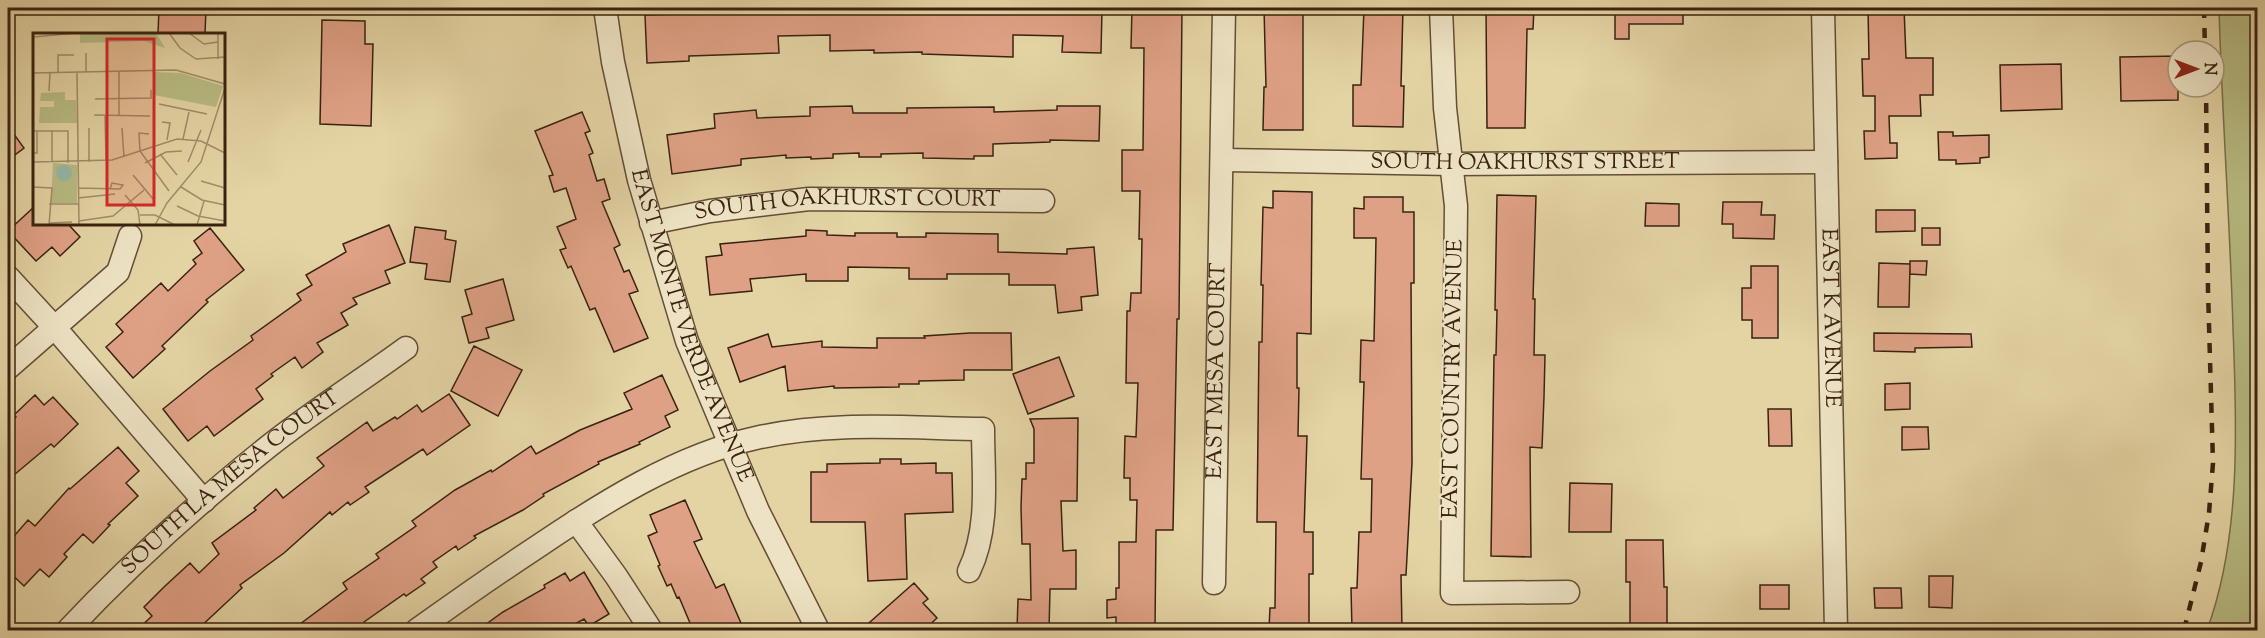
<svg xmlns="http://www.w3.org/2000/svg" width="2265" height="638" font-family="'Sorts Mill Goudy',serif">
	<rect width="100%" height="100%" fill="#e4d4a4"/>
	<filter id="stains"><feTurbulence type="fractalNoise" baseFrequency=".00333" numOctaves="4"/><feColorMatrix values="0 0 0 0 .2 0 0 0 0 .09 0 0 0 0 .02 0 0 0 .5 -.17"/></filter>
	<radialGradient id="worn" r=".72"><stop offset=".6" stop-color="#630" stop-opacity="0"/><stop offset="1" stop-color="#630" stop-opacity=".3"/></radialGradient>
	<path fill="#b8bc83" stroke="#796f4a" stroke-width="1.5" d="M2219,8H2257V630H2207C2241,538 2237,427 2233,329C2230,222 2222,115 2219,8Z"/>
	<path fill="#dfa186" stroke="#3a2210" stroke-width="1.5" d="M159,8H206L205,34H158Z
		M783,8H992V10L1020,11V8H1085V10H1102L1101,53L1062,52L1063,36L1013,35V57L922,54V52L874,53V50L830,51V35L778,36L779,53L689,56V61L647,63L645,15L711,13V10Z
		M1132,8H1182L1179,319H1177L1173,530H1156L1155,630H1116V617L1107,618V600L1116,599V588H1119V542H1136L1137,500H1130V478H1124L1125,436L1136,437L1138,383H1126L1127,311H1130L1131,293H1141L1142,239H1139L1140,191H1122V150H1143L1144,48H1131Z
		M1264,8H1303V130H1263L1264,87H1266Z
		M1364,8H1403L1401,86H1404L1403,127L1353,126V85H1361Z
		M1486,8H1534L1533,29H1527L1525,128H1487Z
		M1615,8H1683V24H1629V39H1615Z
		M1868,8H1904L1906,58H1933V95H1920L1921,116H1889L1890,143H1897V158L1865,159L1864,131H1875V96H1863L1862,59H1869Z
		M322,20L365,21V44H373L371,126L320,124Z
		M2178,56V100L2121,101L2120,57Z
		M2061,64L2062,109L2001,111L2000,65Z
		M852,106L853,113H907V108L994,107V112L1057,110V106H1100L1099,141L1050,140V142L993,144V156H974V159L923,158V153L881,154V157H859V153L833,154V158L811,159V157L786,158V155L741,159V165L672,174L667,135L715,128L714,114L756,110L757,118L810,116V107Z
		M582,112L590,131L585,133L593,153L589,155L597,181L604,179L610,199L602,202L620,245L614,248L624,272L629,270L638,291L629,294L648,338L614,352L595,308L590,310L571,266L568,268L560,250L566,248L557,227L576,219L566,188L554,192L549,176L553,175L535,131Z
		M8,126L24,148L8,160Z
		M1938,132H1953V136L1989,135V157L1980,158V163L1956,164V160H1939Z
		M1273,191L1312,192L1311,334L1297,333V388H1299L1298,436H1307L1304,532H1313V574H1309V629H1269L1270,608H1275L1276,522H1257L1259,342H1262L1263,285H1261L1263,207L1273,208Z
		M1497,195L1536,196L1533,299H1535L1534,355H1545L1544,397L1542,448L1530,447L1531,557L1491,556L1494,355H1496L1497,310H1495Z
		M1364,197H1403V212H1414V283H1411L1412,463L1406,575H1401L1402,630H1352L1351,588H1357L1359,532H1371L1372,479H1361L1364,382H1360L1361,340L1374,341L1376,238H1354V208L1364,209Z
		M1723,202H1762L1761,215H1775L1774,239L1733,238V224H1722Z
		M1646,203L1679,204V226H1645Z
		M34,207V224H68L80,237L60,256L52,247L36,261L8,231Z
		M1876,210H1915V231L1876,232Z
		M389,225L405,263L385,271L390,283L353,298L357,304L341,313L348,325L317,343L323,352L302,368L295,357L271,374L273,376L256,389L263,399L214,436L207,426L188,441L163,409L210,371L253,340L251,336L301,300L297,294L312,285L306,275L346,252L343,244Z
		M415,227L446,231L445,239L456,241L450,282L425,279L427,264L410,262Z
		M210,228L244,270L206,300L208,302L162,346L165,349L133,378L106,347L123,332L116,324L161,283L168,291L196,264L193,260L202,253L194,241Z
		M1922,228H1940V245H1922Z
		M806,230L827,231V235L855,236V233H897V237H926V233L998,234V252L1067,254V249L1094,247L1098,295L1081,297L1082,310L1058,313L1055,285H1009V274H947V279H909V268L848,267V281H806V274L750,279L752,291L710,295L706,257L722,255L720,244L806,236Z
		M1910,261H1927L1926,275L1910,274Z
		M1879,263L1910,264L1909,307H1878Z
		M1751,266H1778V338H1752V320H1742V288H1751Z
		M503,279L514,320L486,328L489,338L469,343L462,317L472,314L465,290Z
		M970,333H1011L1012,370H964V380L919,381V384H899V387L834,388V386L788,391L785,366L740,382L728,348L768,334L772,347L822,341V347L877,348V338H925L924,336Z
		M1874,333L1971,334L1972,347L1915,348V352L1874,351Z
		M474,346L522,370L498,416L451,391Z
		M1059,357L1074,396L1028,414L1013,374Z
		M662,375L678,410L665,416L670,427L639,442L640,444L598,462L599,464L543,494L544,496L523,510L474,536L476,538L458,550L456,546L433,562L437,567L421,579L425,583L406,596L404,594L364,622L365,625L358,630H292L347,589L343,583L379,558L376,554L416,526L412,521L455,490L491,470L492,472L531,446L536,454L580,430L632,409L624,393Z
		M1910,383V409L1885,410V384Z
		M449,394L470,425L427,455L423,449L365,487L369,492L350,505L348,502L332,515L330,512L284,553L240,585L242,588L197,630H137L152,616L144,607L164,587L190,563L199,573L219,554L212,543L256,510L254,508L276,489L283,498L324,466L317,458L367,422L373,431L395,417L397,419L417,405L422,412Z
		M35,395L44,405L53,397L78,424L54,447L51,444L8,480V424L16,417L14,415Z
		M1768,409H1791L1792,446H1769Z
		M1078,418L1077,501H1061L1063,551L1076,550V589H1050L1049,630H1017L1018,599L1031,600L1030,544H1022L1021,507L1022,479H1026V463H1034V429L1030,419Z
		M1902,427H1928L1929,449L1902,450Z
		M118,447L139,471L126,483L138,496L108,524L110,525L93,543L83,534L64,554L67,557L49,577L40,569L24,586L8,571V543L28,520L35,526L69,488L70,489Z
		M880,459H901V464L936,463V473H952L953,512L905,514L907,579L868,581L865,522H811V472H827V464L880,463Z
		M1570,483L1612,484L1611,532H1569Z
		M685,500L702,539L694,542L716,588L724,584L744,630H693L679,597L677,598L671,584L667,586L658,566L660,565L648,536L657,532L650,515Z
		M1626,540H1663L1664,587H1667V630H1630V582H1626Z
		M584,572L609,614L589,626L584,619L564,630H478L503,612L545,588L544,585L565,573L570,581Z
		M1929,576H1953L1952,608L1929,607Z
		M914,583L928,599L923,603L937,618L924,630H861Z
		M1760,585H1789V609H1760Z
		M1874,588H1901L1902,608H1875Z"/>
	<g fill="none" stroke-linecap="round" stroke-linejoin="round">
		<g stroke="#644e35" stroke-width="25">
			<g id="minor">
				<path id="s1" d="M605,8L613,62L639,180L687,341L758,511L818,630"/>
				<path d="M1441,8L1445,108L1456,206L1452,593L1568,592"/>
				<path id="s2" d="M1823,8L1836,630"/>
				<path id="s3" d="M1223,160L1452,164L1826,162"/>
				<path id="s4" d="M651,223L710,211L809,199L1043,201"/>
				<path d="M8,277L55,328L204,501"/>
				<path d="M8,368L118,272L130,236"/>
				<path d="M576,521L616,576L651,630"/>
				<path id="s5" d="M1214,583L1224,8"/>
				<path id="s6" d="M68,630C130,564 198,503 269,446C313,411 361,381 406,348"/>
				<path d="M417,630C456,602 496,574 537,547C602,503 678,455 756,438C830,421 907,428 983,429C983,476 990,528 969,571"/>
			</g>
		</g>
		<use href="#minor" stroke="#ede3c4" stroke-width="22"/>
		<path stroke="#3a2210" stroke-width="4.5" stroke-dasharray="10 10" stroke-linecap="butt" d="M2204,8L2205,51
			M2184,630L2201,562L2209,513L2213,463L2208,290L2206,87"/>
	</g>
	<g text-anchor="middle" dominant-baseline="central" stroke-width="4.5" stroke-linejoin="round" paint-order="stroke">
		<g font-size="22" fill="#3a2210" stroke="#ede3c4">
			<text stroke="none"><textPath href="#s3" startOffset="302">SOUTH OAKHURST STREET</textPath></text>
			<text stroke="none"><textPath href="#s4" startOffset="198">SOUTH OAKHURST COURT</textPath></text>
			<text stroke="none"><textPath href="#s2" startOffset="310">EAST K AVENUE</textPath></text>
			<text stroke="none"><textPath href="#s1" startOffset="330">EAST MONTE VERDE AVENUE</textPath></text>
			<text stroke="none"><textPath href="#s5" startOffset="212">EAST MESA COURT</textPath></text>
			<text transform="translate(1454 379) rotate(-89)">EAST COUNTRY AVENUE</text>
			<text stroke="none"><textPath href="#s6" startOffset="220">SOUTH LA MESA COURT</textPath></text>
		</g>
	</g>
	<g transform="translate(33 33)">
		<rect width="192" height="192" fill="#e4d4a4"/>
		<path d="M47,0H123L132,15L111,8L47,10ZM121,39L148,40L190,53L183,74L121,62ZM32,59V67H43L44,90H6L7,74H21V68H7L8,60ZM20,130L44,132V170H18Z" fill="#b8bc83"/>
		<path d="M23 140a8 8 0 1 1 16 0a8 8 0 1 1-16 0Z" fill="#95b8a8"/>
		<path fill="none" stroke="#a08d69" stroke-width="1.5" d="M136,0L147,15L163,26L192,24M156,0L171,11L185,9M185,0V26M0,4L44,0M53,20V39M25,39V22H41M44,39L46,192M0,40L143,37L192,51M16,58L17,39M62,66L118,65V57M126,71L174,81M61,82L117,83M72,82L73,128M86,82V38M129,89L137,90L134,107M56,95V129M89,95L91,124M0,98H35V130M116,101L106,100L107,118L136,158M150,106L156,79M0,120H4V98M127,121L144,142M0,129L79,127L144,106L168,108L192,120M19,129V98M155,129L168,97M112,130L133,119L149,118M100,142L121,167M168,148L192,155M0,154L19,155L16,192M148,154L169,167L192,172M45,155L87,156L90,152L79,150L77,156M92,162L105,177L107,192M45,165L82,161M16,171H45M144,173L165,183L192,188M107,182H122L142,192M46,188L80,183L111,157M16,190L39,189M122,192L134,170L168,129L192,55M164,192L171,168"/>
		<path fill="#d62828" fill-opacity="0.15" stroke="#d62828" stroke-width="3" d="M74,6H121V172H74Z"/>
		<rect width="192" height="192" fill="none" stroke="#3a2210" stroke-width="3"/>
	</g>
	<rect width="2265" height="638" fill="none" stroke="#e4d4a4" stroke-width="30"/>
	<rect x="9" y="9" width="2247" height="620" fill="none" stroke="#3a2210" stroke-width="3"/>
	<rect x="15" y="15" width="2235" height="608" fill="none" stroke="#3a2210" stroke-width="1.5"/>
	<g transform="translate(2196 69) rotate(90)"><circle r="28" fill="#ede3c4" stroke="#a5967c" stroke-width="1.5"/>
	<path d="M0-4.5L10 22L0 15L-10 22Z" fill="#8f2418"/>
	<text y="-9" font-size="16" font-weight="bold" text-anchor="middle" fill="#3a2210">N</text>
	</g>
	<rect width="100%" height="100%" filter="url(#stains)"/>
	<rect width="100%" height="100%" fill="url(#worn)"/>
</svg>
